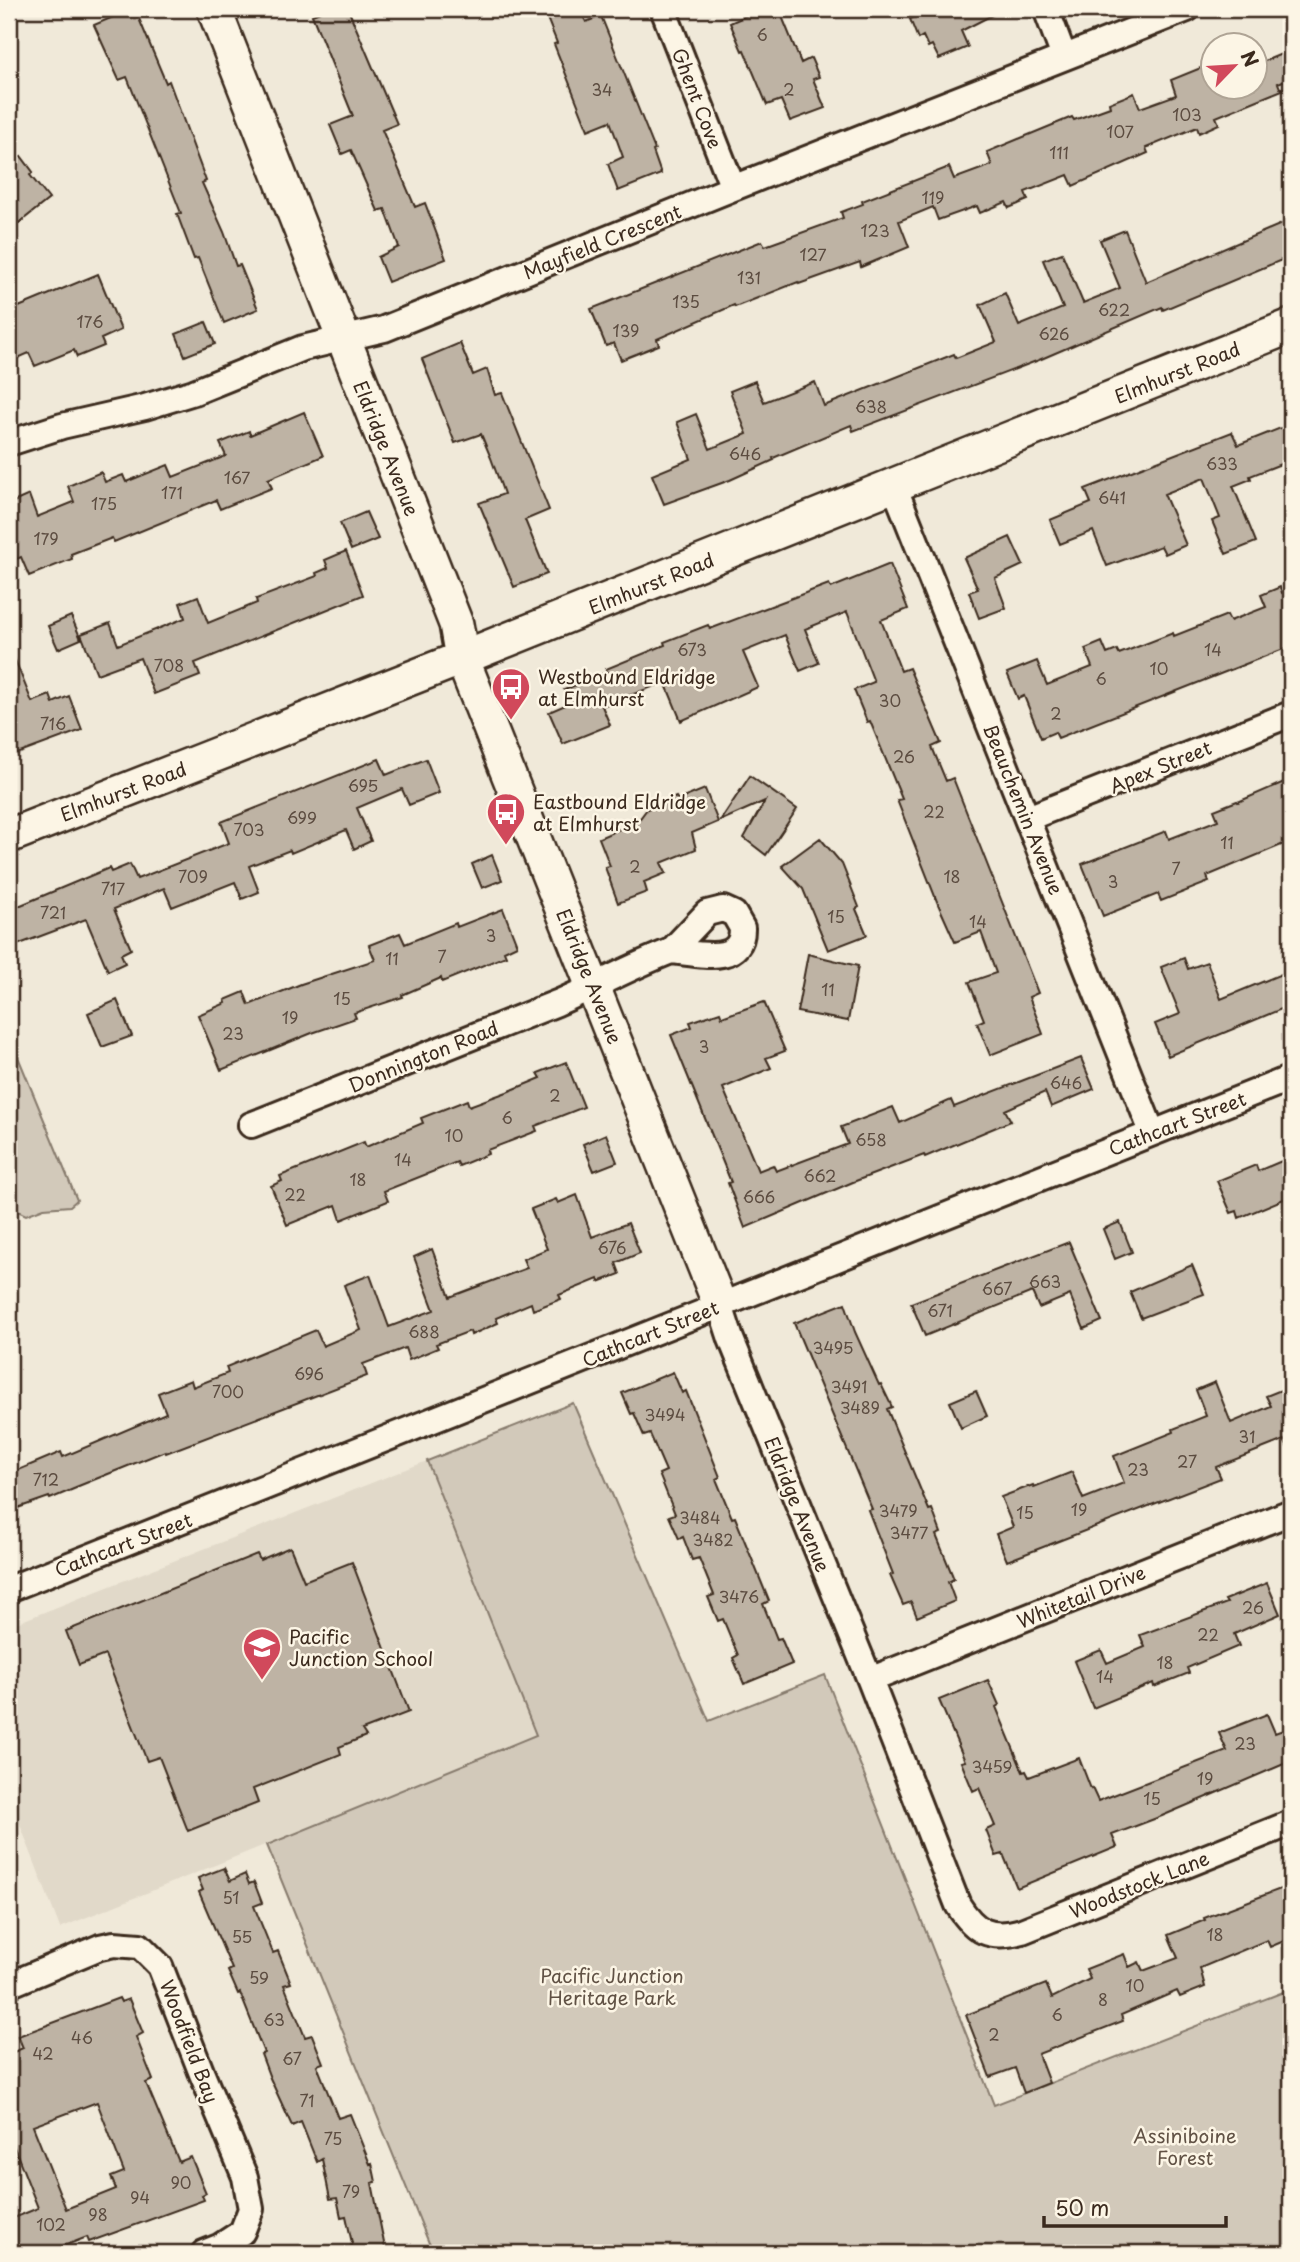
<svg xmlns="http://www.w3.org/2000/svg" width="1300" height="2262" font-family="'Playpen Sans',sans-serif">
	<rect width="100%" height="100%" fill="#f0e9d9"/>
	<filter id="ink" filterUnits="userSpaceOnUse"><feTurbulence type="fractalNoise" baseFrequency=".0143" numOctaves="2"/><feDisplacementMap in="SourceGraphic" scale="14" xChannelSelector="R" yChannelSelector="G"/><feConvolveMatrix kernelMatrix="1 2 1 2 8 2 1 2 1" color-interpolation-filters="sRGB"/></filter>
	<g filter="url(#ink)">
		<path fill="#e1d9c9" d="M427,1461L536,1735L60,1928L9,1796V1626Z"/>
		<path fill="#d2c9ba" stroke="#867a6c" stroke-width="2" d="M9,1035L77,1200L70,1206L44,1208L26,1215L9,1207Z
			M573,1403L709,1721L825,1675L994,2105L1291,1989V2253H433L267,1845L536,1735L427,1461Z"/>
		<path fill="#beb3a4" stroke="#3b2a1e" stroke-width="2" fill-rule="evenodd" d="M132,9H135L166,83L169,81L206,181L202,183L224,232L236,266L240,265L258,309L224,323L198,258L194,259L177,214L181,213L127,77L119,80L94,25Z
			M328,9H348L397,124L382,130L415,207L425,203L446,259L388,282L378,257L399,247L385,209L378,211L351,150L342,154L330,125L353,116L312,15Z
			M569,9H580L586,22L601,16L655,150L653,151L661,174L618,191L608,164L623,157L610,121L588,130L554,44L557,43L547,18Z
			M761,9H779L801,63L811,58L819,77L813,79L825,108L790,121L781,100L767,105L744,50L742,51L730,23Z
			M934,9H1004L961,31L968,47L939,59L932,45L928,47L923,36L918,39L910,19Z
			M1291,50V78L1278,83L1280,88H1287L1216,117L1219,124L1199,133L1197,127L1146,148L1148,153L1073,186L1068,175L1025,192L1028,200L1009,208L1006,202L980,213L977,206L938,220L933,207L899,221L909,247L861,267L860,262L799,284L798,282L735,307L734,305L657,339L659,345L621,360L614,343L606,346L591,309L762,241L765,246L843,218L841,212L863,204L862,201L949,167L954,179L992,165L987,152L1072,117L1074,120L1110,107L1109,103L1134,93L1140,108L1176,95L1171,80L1213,63V88H1255V65Z
			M9,149L17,159L21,156L33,172L30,175L49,199L19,223L9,210Z
			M1291,220V256L1163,310L1162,307L1039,360L853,431L851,425L773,458L774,460L730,480L664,504L652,475L691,459L677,422L696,414L710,449L747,434L730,391L755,381L764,402L815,382L824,406L954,354L956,358L996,342L980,305L1005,293L1019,326L1063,308L1043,260L1062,253L1083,303L1120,288L1100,240L1125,230L1146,282Z
			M98,274L121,330L101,339L104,346L77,357L74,350L35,366L29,353L9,362V311Z
			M206,322L215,344L185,356L176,334Z
			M460,343L473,375L487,369L495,395L502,393L549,510L525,520L547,574L514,587L479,503L504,494L491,458L481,434L455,443L422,359Z
			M304,412L323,456L268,479L272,488L220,509L216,500L114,542L112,538L71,554L72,559L29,576L21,557L9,562V504L29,495L37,517L74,502L68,486L101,472L105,482L123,475L126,482L168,465L173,477L226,456L220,443L249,431L250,435Z
			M1291,424V460L1250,476L1251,479L1233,486L1256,542L1226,554L1212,521L1220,518L1204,478L1164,494L1186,545L1165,554L1161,546L1107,566L1093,531L1060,544L1050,520L1091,503L1085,489L1232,432L1238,445Z
			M366,512L378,539L351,550L340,523Z
			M1010,537L1023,565L995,578L1006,608L979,618L969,592L978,589L964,558Z
			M346,551L363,595L195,663L200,676L154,694L140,658L97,674L81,634L110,623L118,645L185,618L180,603L198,596L208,623L257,603L256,599L317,576L316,573L328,568L325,560Z
			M890,564L908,609L881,620L901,671L909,668L941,743L932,747L946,781L953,778L1038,993L1029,997L1043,1034L990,1055L977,1023L984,1020L969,982L996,973L981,932L955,942L938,904L897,800L902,799L870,721L867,722L854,690L874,682L847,612L805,629L819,663L800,671L785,635L743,652L758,687L681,721L665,682L602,706L610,725L563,744L549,712L570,703L564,690L607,672L606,669L665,645L664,642L708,625L710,629L829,584L831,588Z
			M1280,587L1282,593L1291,589V646L1058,738L1055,732L1041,738L1024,696L1018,699L1007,673L1037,661L1047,685L1092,667L1085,649L1102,642L1107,654L1117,650L1119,654L1173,633L1174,636L1227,615L1230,621L1266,607L1261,595Z
			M71,616L81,639L58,649L48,626Z
			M9,645L32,702L50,695L53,703L69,696L82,730L9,757Z
			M379,759L386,775L426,759L439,793L409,805L402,789L357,808L371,841L354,849L346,830L291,853L290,850L249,866L259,892L242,899L235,882L172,907L164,888L114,909L131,949L121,954L125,963L108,971L86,919L9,948V910L109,868L111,872L130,864L137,879L229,843L221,822Z
			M750,776L797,809L766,855L744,838L765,801L720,821Z
			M1291,779V841L1207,876L1209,882L1161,901L1158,894L1103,916L1082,864L1166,831L1169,839L1218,820L1214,810L1237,801L1238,802Z
			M705,789L718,822L692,833L696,849L661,863L666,873L644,882L647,892L618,903L605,867L610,866L599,838L638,821L647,809L676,797L678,800Z
			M820,838L842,864L859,907L856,909L867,935L828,950L803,889L782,866Z
			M492,855L502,880L482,888L472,864Z
			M503,909L517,945L504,951L506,956L442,982L441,978L402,995L403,997L354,1013L356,1018L312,1033L221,1070L198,1015L226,1003L225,1000L244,992L249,1005L301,984L375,960L369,945L400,933L405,944L456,923L457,927Z
			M808,954L858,966L848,1021L797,1012Z
			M1184,958L1188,969L1207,962L1221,999L1291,970V1005L1168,1056L1155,1024L1180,1014L1161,967Z
			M117,1000L132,1036L102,1047L88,1013Z
			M764,1002L785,1051L766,1058L771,1068L723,1088L758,1171L773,1165L776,1171L848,1144L841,1127L893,1107L900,1123L951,1100L954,1107L1081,1058L1094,1089L1051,1107L1045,1092L1005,1110L1011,1121L925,1157L924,1155L853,1182L745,1228L728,1183L731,1182L671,1035L692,1027L690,1022L720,1012L722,1017Z
			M566,1062L584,1107L535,1126L537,1131L487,1150L488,1154L459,1166L457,1162L384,1191L388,1201L341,1220L336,1205L287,1225L271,1186L282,1181L280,1176L364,1142L366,1147L423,1123L421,1118L467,1100L469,1106L507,1092L541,1078L538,1073Z
			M606,1134L617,1162L594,1171L583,1144Z
			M1291,1157V1196L1239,1218L1237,1211L1231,1213L1217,1181L1256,1165L1258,1171Z
			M577,1195L592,1237L628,1223L640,1253L616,1263L620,1274L599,1282L598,1279L559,1295L561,1299L533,1310L531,1303L496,1318L498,1323L471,1335L470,1331L436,1344L438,1348L409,1360L405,1348L363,1364L367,1376L166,1453L165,1451L76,1487V1488L50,1499L49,1497L9,1511V1474L61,1452L63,1457L166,1413L158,1393L191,1380L193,1387L228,1373L226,1367L316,1330L323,1346L361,1330L344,1285L370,1275L389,1327L434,1310L414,1257L432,1249L450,1297L527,1268L523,1259L547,1249L531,1209L556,1199L558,1203Z
			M1120,1222L1132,1252L1115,1259L1103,1229Z
			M1069,1242L1102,1321L1084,1329L1070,1295L1039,1308L1032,1292L925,1336L911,1303Z
			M1192,1265L1204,1294L1141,1318L1130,1292Z
			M845,1303L855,1332L879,1385L881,1384L892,1407L887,1409L929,1510L932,1509L941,1533L936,1535L954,1579L948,1582L955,1601L917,1617L911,1602L903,1605L890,1575L893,1574L868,1510L872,1509L794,1323Z
			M673,1372L682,1393L686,1391L720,1477L716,1479L732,1518L735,1517L769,1601L763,1604L777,1639L781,1638L792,1664L744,1684L733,1658L738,1655L723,1619L718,1621L708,1597L714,1595L699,1558L692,1560L683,1537L679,1539L669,1516L675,1514L659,1474L666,1471L650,1434L644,1436L634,1413L631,1414L622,1393Z
			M1215,1382L1231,1423L1271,1406L1266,1396L1291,1386V1455L1284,1440L1216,1467L1221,1478L1007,1561L996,1534L1013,1527L1001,1497L1033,1485L1034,1487L1072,1472L1083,1499L1124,1483L1114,1456L1174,1432L1173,1429L1206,1416L1196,1390Z
			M976,1391L987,1416L961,1428L950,1402Z
			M290,1547L304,1581L352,1562L409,1712L362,1730L366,1736L339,1747L341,1754L253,1789L258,1803L188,1831L159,1757L147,1761L105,1655L79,1665L66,1631L257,1554L260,1560Z
			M1267,1583L1280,1614L1234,1634L1239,1646L1187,1668L1189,1673L1154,1687L1153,1683L1093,1708L1074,1661L1101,1650L1107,1663L1145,1647L1140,1635L1227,1603L1225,1600Z
			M988,1680L999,1705L996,1707L1023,1772L1026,1771L1029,1777L1079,1758L1091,1789L1092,1788L1098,1801L1227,1751L1219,1733L1267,1714L1275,1733L1291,1727V1761L1162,1816L1112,1835L1117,1847L1017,1888L1003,1854L996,1856L986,1830L995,1826L979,1788L973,1791L961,1762L965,1761L939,1700Z
			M224,1868L230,1881L245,1874L249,1884L254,1882L262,1903L254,1906L273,1953L278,1951L291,1983L284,1985L305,2037L312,2035L323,2063L317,2065L338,2118L350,2114L370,2164L372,2163L376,2182L372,2183L386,2253H348L352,2243L346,2216L341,2217L337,2198L330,2199L322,2159L317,2162L301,2122L292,2126L270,2078L261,2054L264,2053L240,1993L238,1994L228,1971L232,1969L199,1892L203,1890L198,1878Z
			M1283,1888L1291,1909V1938L1270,1947L1267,1940L1200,1968L1205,1987L1180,1997L1177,1991L1121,2015L1123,2021L1038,2054L1049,2083L1024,2093L1015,2068L990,2077L966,2015L1046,1984L1052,1998L1090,1979L1086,1969L1124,1954L1129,1967L1139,1962L1143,1971L1178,1958L1168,1935L1205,1920L1204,1918Z
			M119,1998L121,2002L129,1999L143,2033L136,2037L153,2080L146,2083L179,2162L191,2157L206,2193L202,2195L204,2200L89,2242L87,2237L46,2253H9V2220L38,2208L9,2134V2054L23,2048L18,2036ZM97,2102L124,2172L111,2177L116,2189L66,2209L33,2126Z"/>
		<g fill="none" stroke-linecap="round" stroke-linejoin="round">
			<g stroke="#3b2a1e" stroke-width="30">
				<path id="street" d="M663,9L733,188
					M1046,9L1064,57
					M9,443L62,426L145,407L194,392L303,348L384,329L733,188L1187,9
					M894,486L1152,1132
					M1028,818L1291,714
					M723,909L734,914L742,928C743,967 696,953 671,951L707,913Z
					M251,1125L557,1003C596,986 632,966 671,951
					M720,1305L731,1339L870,1680L958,1905C975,1932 990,1940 1022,1931L1291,1823
					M9,1589L1291,1078
					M870,1680L1291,1512
					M9,1985L100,1947L114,1944L140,1946L160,1966L202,2074L245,2177L251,2209L242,2232L219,2247L204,2253"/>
			</g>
			<g stroke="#3b2a1e" stroke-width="38">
				<path id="secondary" d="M214,9L456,624L462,658L720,1305
					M9,836L462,658L1291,326"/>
			</g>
			<use href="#street" stroke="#fcf5e5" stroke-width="24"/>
			<use href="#secondary" stroke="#fcf5e5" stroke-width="33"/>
		</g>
	</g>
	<defs>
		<g id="bus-pin" transform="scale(2.0125)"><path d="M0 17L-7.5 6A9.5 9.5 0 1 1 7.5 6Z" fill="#d1495b" stroke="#fcf5e5"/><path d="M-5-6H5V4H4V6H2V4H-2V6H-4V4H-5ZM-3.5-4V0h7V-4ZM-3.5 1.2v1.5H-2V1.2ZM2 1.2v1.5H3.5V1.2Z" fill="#fff"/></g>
		<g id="school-pin" transform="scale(2.0125)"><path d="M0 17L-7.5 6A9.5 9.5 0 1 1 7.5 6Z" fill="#d1495b" stroke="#fcf5e5"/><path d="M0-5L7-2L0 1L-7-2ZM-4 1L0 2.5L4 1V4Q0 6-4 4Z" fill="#fff"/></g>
	</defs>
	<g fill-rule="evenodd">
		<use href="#bus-pin" x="511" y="687"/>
		<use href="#bus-pin" x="506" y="812"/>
		<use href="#school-pin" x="262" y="1647"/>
	</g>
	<g text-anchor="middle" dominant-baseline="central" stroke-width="5" stroke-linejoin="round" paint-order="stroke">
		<g font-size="16" fill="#5c4c40">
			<text x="762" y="34">6</text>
			<text x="602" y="89">34</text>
			<text x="789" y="89">2</text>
			<text x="1187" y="114">103</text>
			<text x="1120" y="131">107</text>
			<text x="1059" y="152">111</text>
			<text x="933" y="197">119</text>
			<text x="875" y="230">123</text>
			<text x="813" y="254">127</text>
			<text x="749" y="277">131</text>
			<text x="686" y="301">135</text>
			<text x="1114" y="309">622</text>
			<text x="90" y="321">176</text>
			<text x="626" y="330">139</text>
			<text x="1054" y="333">626</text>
			<text x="871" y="406">638</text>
			<text x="745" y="453">646</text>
			<text x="1222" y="463">633</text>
			<text x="237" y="477">167</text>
			<text x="172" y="492">171</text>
			<text x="1112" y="497">641</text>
			<text x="104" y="503">175</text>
			<text x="46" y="538">179</text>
			<text x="692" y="649">673</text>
			<text x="1213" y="649">14</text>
			<text x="169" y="665">708</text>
			<text x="1159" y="668">10</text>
			<text x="1101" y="678">6</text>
			<text x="890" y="700">30</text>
			<text x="1056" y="713">2</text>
			<text x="53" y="723">716</text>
			<text x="904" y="756">26</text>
			<text x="363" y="785">695</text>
			<text x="934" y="811">22</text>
			<text x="302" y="817">699</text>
			<text x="249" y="829">703</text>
			<text x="1227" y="842">11</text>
			<text x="635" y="866">2</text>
			<text x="1176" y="868">7</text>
			<text x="193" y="876">709</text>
			<text x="952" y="876">18</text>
			<text x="1113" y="881">3</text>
			<text x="113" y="888">717</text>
			<text x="53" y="912">721</text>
			<text x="836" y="916">15</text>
			<text x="978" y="921">14</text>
			<text x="491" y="935">3</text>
			<text x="442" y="956">7</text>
			<text x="392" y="958">11</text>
			<text x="828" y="989">11</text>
			<text x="342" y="998">15</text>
			<text x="290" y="1017">19</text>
			<text x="233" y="1033">23</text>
			<text x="704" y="1046">3</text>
			<text x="1066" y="1082">646</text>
			<text x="555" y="1095">2</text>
			<text x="507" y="1117">6</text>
			<text x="454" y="1135">10</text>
			<text x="871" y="1139">658</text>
			<text x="403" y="1159">14</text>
			<text x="820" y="1175">662</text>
			<text x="358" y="1179">18</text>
			<text x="295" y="1194">22</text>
			<text x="759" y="1196">666</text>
			<text x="612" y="1247">676</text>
			<text x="1045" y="1281">663</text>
			<text x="997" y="1288">667</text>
			<text x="940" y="1310">671</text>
			<text x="424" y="1331">688</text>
			<text x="833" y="1347">3495</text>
			<text x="309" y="1373">696</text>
			<text x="849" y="1386">3491</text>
			<text x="228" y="1391">700</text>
			<text x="860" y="1407">3489</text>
			<text x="665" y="1414">3494</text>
			<text x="1247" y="1436">31</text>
			<text x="1187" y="1461">27</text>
			<text x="1138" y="1469">23</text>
			<text x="46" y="1479">712</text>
			<text x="1079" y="1509">19</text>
			<text x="898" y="1510">3479</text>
			<text x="1025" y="1512">15</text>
			<text x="700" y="1517">3484</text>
			<text x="909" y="1532">3477</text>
			<text x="713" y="1539">3482</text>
			<text x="739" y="1596">3476</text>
			<text x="1253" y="1607">26</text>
			<text x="1208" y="1634">22</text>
			<text x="1165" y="1662">18</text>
			<text x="1105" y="1676">14</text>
			<text x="1245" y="1743">23</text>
			<text x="992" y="1766">3459</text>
			<text x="1205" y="1778">19</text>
			<text x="1152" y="1798">15</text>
			<text x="231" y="1897">51</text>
			<text x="1215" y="1934">18</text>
			<text x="242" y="1936">55</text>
			<text x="259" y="1977">59</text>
			<text x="1135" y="1985">10</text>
			<text x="1103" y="1999">8</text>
			<text x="1057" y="2014">6</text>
			<text x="274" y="2019">63</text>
			<text x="994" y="2034">2</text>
			<text x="82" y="2037">46</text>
			<text x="43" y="2053">42</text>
			<text x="292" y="2058">67</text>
			<text x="307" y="2100">71</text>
			<text x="333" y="2138">75</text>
			<text x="181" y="2182">90</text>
			<text x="351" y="2191">79</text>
			<text x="140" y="2197">94</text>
			<text x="98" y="2214">98</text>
			<text x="51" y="2224">102</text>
		</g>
		<g font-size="19" fill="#3b2a1e" stroke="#fcf5e5">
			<text transform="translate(698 98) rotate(69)">Ghent Cove</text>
			<text transform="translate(602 241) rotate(-22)">Mayfield Crescent</text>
			<text transform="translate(1177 372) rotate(-22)">Elmhurst Road</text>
			<text transform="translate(387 448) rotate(68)">Eldridge Avenue</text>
			<text transform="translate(651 583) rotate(-22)">Elmhurst Road</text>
			<text transform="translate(1160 766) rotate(-22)">Apex Street</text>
			<text transform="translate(123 791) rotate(-21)">Elmhurst Road</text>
			<text transform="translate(1024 809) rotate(68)">Beauchemin Avenue</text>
			<text transform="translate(590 976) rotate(68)">Eldridge Avenue</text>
			<text transform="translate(423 1056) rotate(-22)">Donnington Road</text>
			<text transform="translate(1177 1123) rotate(-21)">Cathcart Street</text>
			<text transform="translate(650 1333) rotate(-22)">Cathcart Street</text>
			<text transform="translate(798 1504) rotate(68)">Eldridge Avenue</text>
			<text transform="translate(123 1544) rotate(-21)">Cathcart Street</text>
			<text transform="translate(1081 1596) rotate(-22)">Whitetail Drive</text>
			<text transform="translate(1139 1884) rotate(-22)">Woodstock Lane</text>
			<text transform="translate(190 2041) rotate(69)">Woodfield Bay</text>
		</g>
		<g font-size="19" fill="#3b2a1e" stroke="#fcf5e5" text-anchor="start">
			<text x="538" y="676">Westbound Eldridge<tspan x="538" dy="22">at Elmhurst</tspan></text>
			<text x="533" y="801">Eastbound Eldridge<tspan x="533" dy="22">at Elmhurst</tspan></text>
			<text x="289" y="1636">Pacific<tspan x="289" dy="22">Junction School</tspan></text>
		</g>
		<g font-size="19" fill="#615245" stroke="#fcf5e5">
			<text x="612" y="1975">Pacific Junction<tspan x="612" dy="22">Heritage Park</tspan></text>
			<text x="1185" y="2135">Assiniboine<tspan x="1185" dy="22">Forest</tspan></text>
		</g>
	</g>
	<rect width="1300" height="2262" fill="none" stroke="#fcf5e5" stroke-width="35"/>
	<rect x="18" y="18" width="1265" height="2227" fill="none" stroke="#3b2a1e" stroke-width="2.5" filter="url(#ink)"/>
	<g transform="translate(1234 66) rotate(65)"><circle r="33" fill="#fcf5e5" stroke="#afa495" stroke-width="2"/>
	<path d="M0-5L12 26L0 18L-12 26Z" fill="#d1495b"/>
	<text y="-10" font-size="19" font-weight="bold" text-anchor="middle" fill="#3b2a1e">N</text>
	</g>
	<path d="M1044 2216v10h182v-10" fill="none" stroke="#3b2a1e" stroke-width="3.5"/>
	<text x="1055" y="2216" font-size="21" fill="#3b2a1e" stroke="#fcf5e5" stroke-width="5" paint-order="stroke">50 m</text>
</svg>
